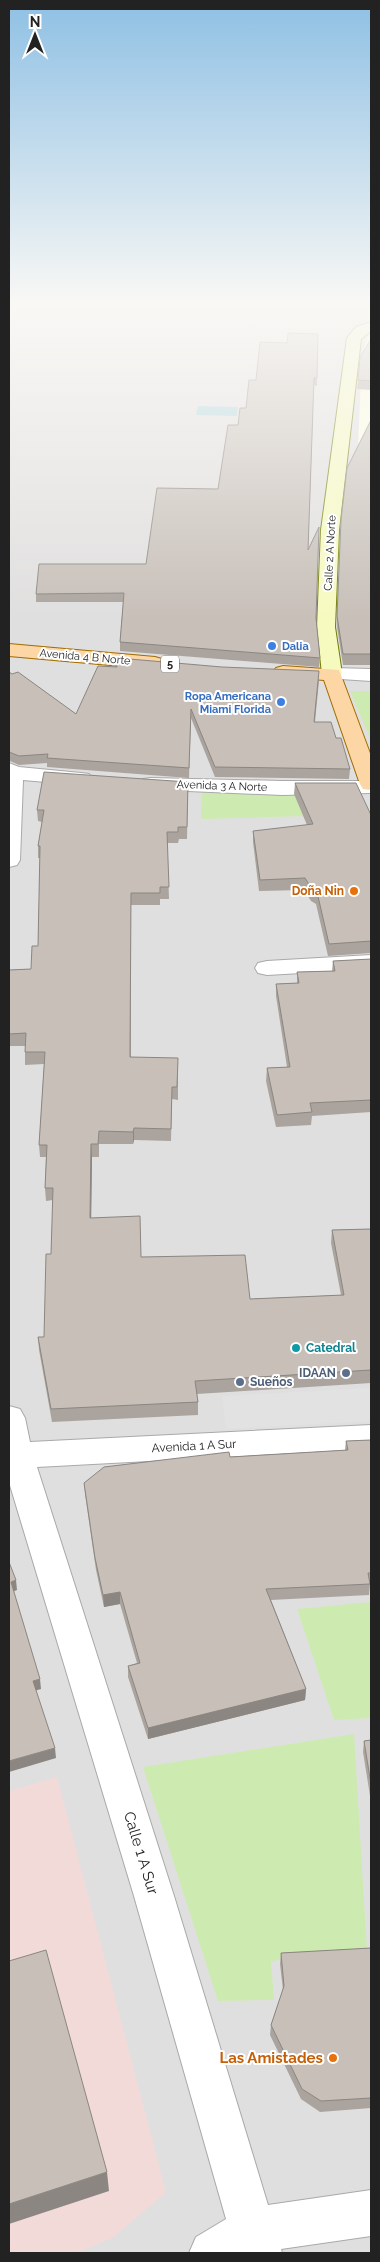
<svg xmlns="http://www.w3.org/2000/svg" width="380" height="2262" font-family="Raleway,sans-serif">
	<rect width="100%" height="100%" fill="#f2efe9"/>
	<path fill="#e0dfdf" d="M9,303H371V2253H9Z"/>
	<path fill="#f2dad9" d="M57,1777L166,2192L114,2237L77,2253H9V1791Z"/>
	<path fill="#ffffe5" d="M371,334V495L356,493L362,356L368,336Z"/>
	<path fill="#cdebb0" d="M350,691H371V740Z
		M202,793L319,794L309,816L201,819Z
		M371,1602V1718L334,1720L297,1609Z
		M354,1734L367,1951L271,1961L274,2000L218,2001L143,1767Z"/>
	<path fill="#e2e2e2" d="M371,1388V1421L226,1429L222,1396Z"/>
	<path fill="#aad3df" d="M198,406L238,407L237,416L196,415Z"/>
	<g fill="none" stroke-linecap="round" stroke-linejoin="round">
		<g stroke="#a9a9a9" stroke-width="2">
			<path id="minor" d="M332,668L371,669V681L325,678L322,674L325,670Z
				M9,763L19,767L81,773L89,774L92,779L89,784L81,785L23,780L20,860L17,865L9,867Z
				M151,778L282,781H371V793L282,795L143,789L140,784L143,779Z
				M371,955V969L267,975L258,973L255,968L258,963L267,961Z
				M9,1406L20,1409L25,1418L30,1442L371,1425V1449L37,1467L174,1896L268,2205L371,2190V2236L281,2249L282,2253H189L196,2237L226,2219L134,1896L9,1482Z"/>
		</g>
		<g stroke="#707d05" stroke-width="2">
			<path id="secondary" d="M371,322V331L361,339L339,530L335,627L342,674L339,678H325L322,674L317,627L321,530L347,338L356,327Z"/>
		</g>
		<g stroke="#a06b00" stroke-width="2">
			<path id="primary" d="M9,644L155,657L162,659L165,663L162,667L155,669L9,656Z
				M283,666L339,670L371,756V790L363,789L360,784L324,680L276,676L273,672L276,668Z"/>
		</g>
		<use href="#minor" fill="#fff" fill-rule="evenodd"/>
		<use href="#secondary" fill="#f7fabf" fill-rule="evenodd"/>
		<use href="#primary" fill="#fcd6a4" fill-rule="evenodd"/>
	</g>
	<path fill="#aba49e" d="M318,334L317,386L314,385L308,550L320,658L319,667L120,651V642L123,602H36V594L146,564L218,489L238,425L246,408L256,380L287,343Z
		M371,339V390L357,389L358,380Z
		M371,420V665H343L337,627L341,520Z
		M9,672L76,714L319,681L315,722L336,738L350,769L349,779L215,777L191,718L189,778L47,767V763L19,765L10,761L9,762Z
		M188,782L187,839H179L178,843H167L169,899H160V905H131V1057L178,1070V1100L172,1099L171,1141L134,1140L133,1144H99V1157H92L91,1218L141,1257L250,1299L341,1295L331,1243L332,1230L371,1229V1383L197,1394L198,1402V1415L52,1422L39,1350L38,1337H44L51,1254L53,1200L46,1201L45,1188L46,1157H40L39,1145L44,1064L25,1065V1046H9V970L31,969L38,946L40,858H38V846L42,822L38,821L37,810Z
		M295,783L371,815V953L328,956L316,904L311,901L304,890L259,891L253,842V831L307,825L294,794Z
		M371,959V1112L312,1116L311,1125L276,1127L266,1081L267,1068L287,1067L276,996V984L297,983V972L332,971L333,961Z
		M371,1440V1584H370L369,1595L271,1600L306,1689L305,1700L148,1739L128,1677V1666L137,1663L120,1604L104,1607L96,1570L85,1494L84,1483L230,1457L345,1450L346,1441Z
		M371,1740V1802L363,1752L364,1741Z
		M371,1948V2108L320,2112L301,2099L270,2035L271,2025L283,1990L280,1964L281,1953Z"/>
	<path fill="#8b8681" d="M134,1128V1140L133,1144V1132Z
		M91,1144L92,1157L91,1230L90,1218Z
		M16,1580L17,1590L12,1592L11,1582Z
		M120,1592V1604L104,1607L103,1595Z
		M40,1679L41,1689L34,1691L33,1681Z
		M306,1689L305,1700L148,1739V1728Z
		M55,1748L56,1758L9,1772V1761Z
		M107,2172L109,2191L9,2224V2204Z"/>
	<path fill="#c7bfb8" stroke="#8b8681" d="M288,333L318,334L317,378H314L308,550L319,527L316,618L320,658L120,642L124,593L36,594L39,564H146L157,488L218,489L228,425H238L240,408H246L249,380H256L260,342L287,343Z
		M371,339V381L358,380L360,357Z
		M371,420V654H343L337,616L341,520L347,468Z
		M118,658L222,667L319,671L314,722H331L336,738H341L350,769L215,767L191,709L189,768L47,758L48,754L19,756L9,752V672L12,674L18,672L76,714L98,666L117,667Z
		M44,772L188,782L187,827H178V832H167L169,887H160V893H131L130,1057L178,1058L177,1087H172L171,1129L134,1128L133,1132L99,1131L98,1144H91L90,1218L140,1216L141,1257L245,1255L250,1299L344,1295L332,1230L371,1229V1370L195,1381L198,1402L51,1409L38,1337H44L46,1254H51L53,1188H45L47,1145H39L45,1052H25L26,1033L9,1034V970L31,969L32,946H38L40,846H38L44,810H37Z
		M295,783H356L371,815V941L329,944L317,892L312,889L305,878L260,880L253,831L313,824Z
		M371,959V1100L310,1103L312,1112L277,1115L267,1068L290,1067L276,984L299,983L297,972L335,971L333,961Z
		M371,1440V1573H368L370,1584L266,1589L306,1689L148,1728L128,1666L140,1663L120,1592L103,1595L95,1558L84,1483L104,1467L229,1452L230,1457L348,1450L346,1441Z
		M9,1562L16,1580L11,1582L40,1679L33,1681L55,1748L9,1761Z
		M371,1740V1784L364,1741Z
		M371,1948V2098L321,2101L302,2089L271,2025L284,1986L281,1953Z
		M46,1950L107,2172L9,2204V1961Z"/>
	<linearGradient id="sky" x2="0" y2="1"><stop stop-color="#8fc0e4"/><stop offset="0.49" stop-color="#f9f8f5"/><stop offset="1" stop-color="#f9f8f5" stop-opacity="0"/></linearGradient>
	<rect width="380" height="620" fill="url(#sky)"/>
	<g fill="#3f7fe0" stroke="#fff" stroke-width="2">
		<circle cx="272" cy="646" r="5"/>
		<circle cx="281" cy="702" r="5"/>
	</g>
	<g fill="#e8710a" stroke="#fff" stroke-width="2">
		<circle cx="354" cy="891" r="5"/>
		<circle cx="333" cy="2058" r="5"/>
	</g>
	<circle fill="#0f9aa8" stroke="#fff" stroke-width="2" cx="296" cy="1348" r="5"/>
	<g fill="#5c6f8a" stroke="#fff" stroke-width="2">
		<circle cx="346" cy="1373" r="5"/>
		<circle cx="240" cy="1382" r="5"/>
	</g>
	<g text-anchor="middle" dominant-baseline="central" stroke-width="4" stroke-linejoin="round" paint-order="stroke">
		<g font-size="11" fill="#222" stroke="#fff">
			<text transform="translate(330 553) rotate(-87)">Calle 2 A Norte</text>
			<text transform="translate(85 657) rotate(5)">Avenida 4 B Norte</text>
			<text transform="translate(222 786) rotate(2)">Avenida 3 A Norte</text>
		</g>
		<g font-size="11" font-weight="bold" fill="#366cbe" stroke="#fff" text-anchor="start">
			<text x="282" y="646">Dalia</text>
			<text x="271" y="696" text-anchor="end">Ropa Americana<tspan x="271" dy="13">Miami Florida</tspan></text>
		</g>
		<rect fill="#fff" stroke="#646464" stroke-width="1" x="161" y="655.5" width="18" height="17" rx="4"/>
		<g font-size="11" font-weight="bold" fill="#222">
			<text x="170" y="664">5</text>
		</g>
		<g font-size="12" font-weight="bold" fill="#c56008" stroke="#fff" text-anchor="end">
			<text x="344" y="891">Doña Nin</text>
		</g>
		<g font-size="12" font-weight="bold" fill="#0d838f" stroke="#fff" text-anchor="start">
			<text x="306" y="1348">Catedral</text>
		</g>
		<g font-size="12" font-weight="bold" fill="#4e5e75" stroke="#fff" text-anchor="end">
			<text x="336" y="1373">IDAAN</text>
			<text x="250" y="1382" text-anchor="start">Sueños</text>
		</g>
		<g font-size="12" fill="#222" stroke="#fff">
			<text transform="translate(194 1446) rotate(-3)">Avenida 1 A Sur</text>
		</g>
		<g font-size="15" fill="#222" stroke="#fff">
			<text transform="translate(141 1853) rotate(73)">Calle 1 A Sur</text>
		</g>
		<g font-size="15" font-weight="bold" fill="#c56008" stroke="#fff" text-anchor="end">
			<text x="323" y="2058">Las Amistades</text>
		</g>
	</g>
	<rect width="380" height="2262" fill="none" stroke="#222222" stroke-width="20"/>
	<g transform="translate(35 35)" stroke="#ffffff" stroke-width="4" paint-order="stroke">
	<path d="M0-4L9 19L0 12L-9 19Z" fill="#222222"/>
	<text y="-8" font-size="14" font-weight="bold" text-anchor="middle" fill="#222222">N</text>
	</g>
</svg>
